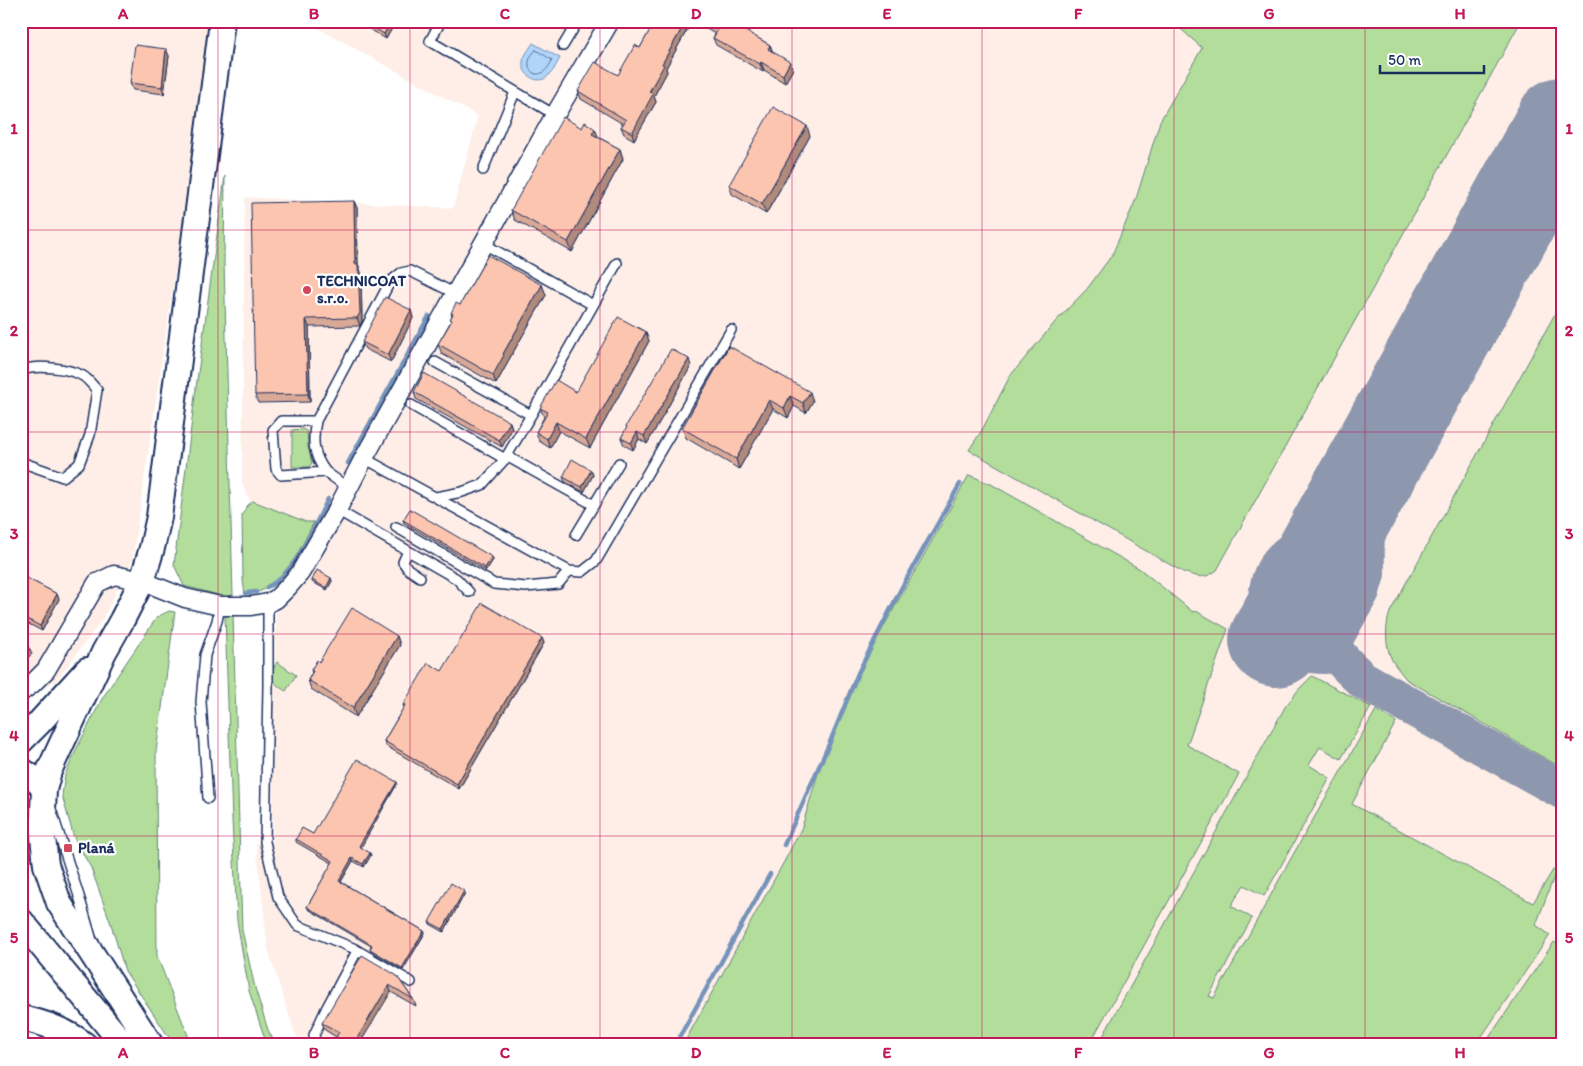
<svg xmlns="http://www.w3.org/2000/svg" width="1583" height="1066" font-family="Itim,sans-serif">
	<rect width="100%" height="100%" fill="#fff"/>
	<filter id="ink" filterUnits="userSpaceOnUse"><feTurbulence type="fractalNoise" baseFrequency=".02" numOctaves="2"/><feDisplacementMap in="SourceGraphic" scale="10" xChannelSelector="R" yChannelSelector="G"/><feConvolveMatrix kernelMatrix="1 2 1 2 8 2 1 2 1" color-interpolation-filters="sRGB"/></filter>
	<g filter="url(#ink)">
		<path fill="#feeee7" d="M21,21H209L200,105L132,561L102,620L57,680L21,701Z
			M305,21H1562V1045H302L294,1031L268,949L256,843L273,841V697L276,615L292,587L242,484L245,197L453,208L478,116Z"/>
		<path fill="#b2dd9a" stroke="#66867c" d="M1172,21H1521L1217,570C1204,580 1198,577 1183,572L969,450L982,430L1010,376L1056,321L1087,289L1112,255L1136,199L1160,121L1202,48Z
			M225,176L224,262L233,595L226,597L184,586L174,565L195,395Z
			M1562,301V768L1407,680C1402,674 1396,667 1392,660C1385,646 1385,626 1390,612Z
			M303,429L307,432L308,447L312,463L309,467H292V430Z
			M969,475L991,484L1140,569L1193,612L1196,611L1228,629L1187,745L1239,774L1089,1045H683L785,860L802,827L819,770L850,693L871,649Z
			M253,501L306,522H314C298,552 284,591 245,595L243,580L242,515L247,506Z
			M169,611L175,612L156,752L157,956L189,1038L193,1045H174L125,971L111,924L91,868L74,838L62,795L65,775L77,748L103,697L157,617Z
			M233,614L242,930L255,988L268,1030L276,1045H267L249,991L237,921L232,820L225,617Z
			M277,662L296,675L286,691C271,683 269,676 277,662Z
			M1312,676L1371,707L1341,759L1320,747L1309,765L1330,778L1264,896L1244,885L1231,906L1252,918L1209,996L1214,998L1294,853L1376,710L1396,722L1352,804L1533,903L1553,870L1556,871L1536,925L1550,935L1476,1045H1098L1285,707L1299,689Z
			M1554,942L1562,947V1045H1484Z"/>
		<path fill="#b0d5f9" stroke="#7493bb" d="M533,43L560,58C557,63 554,71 549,75C539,87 521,75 523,61C524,55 530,48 533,43Z"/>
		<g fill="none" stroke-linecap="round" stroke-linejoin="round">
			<path stroke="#57719c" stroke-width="1" d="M536,50L552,60C540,89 517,67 536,50Z"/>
			<path stroke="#7493bb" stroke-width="4.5" d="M348,463L429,316
				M267,587C295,575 314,526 328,499
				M246,593L256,592
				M784,845L830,742L858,673L902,587L960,484
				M675,1045L770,874"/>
			<path stroke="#8d97ae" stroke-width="38" d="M1434,360L1327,554C1317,580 1315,612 1327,638C1335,654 1349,668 1363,680L1562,790
				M1341,518C1334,526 1328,534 1318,539C1309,545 1296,547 1287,555C1266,573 1260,609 1278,632C1289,646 1306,656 1325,655L1361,591L1366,574L1365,501L1366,487"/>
			<path stroke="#8d97ae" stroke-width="94" d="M1276,640L1562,124"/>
			<g stroke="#1b2f5e" stroke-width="12">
				<path id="service" d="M441,21L430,41L555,115
					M563,46L578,21
					M483,170L515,92
					M484,244L593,305
					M435,362L531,415L617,263
					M21,371C36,364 69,368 83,376C88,379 93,386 97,390L90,435L79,464L63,477L21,462
					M411,405L505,459L531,415
					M316,421L390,282L401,273L410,271L456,294
					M364,458L569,571L582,572L596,561L731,330
					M326,472C313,456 312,440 316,421H281L273,430L276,469L281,475L326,472L348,488
					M436,497L462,492L482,485L505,459L510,458L594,505
					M337,510L457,579L469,592
					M396,527L494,584L526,587L558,584L569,571
					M576,535L619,463
					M408,551L403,562L408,569L420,577
					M268,603V686L265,842L278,897L297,925L353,948L411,982
					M208,798L201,702L205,655L217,621L220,606
					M51,809L79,896L91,937
					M319,1045L315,1042L314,1035L327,1007L357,951"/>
			</g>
			<g stroke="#1b2f5e" stroke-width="21">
				<path id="minor" d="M21,692L32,684L46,670L97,583L114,575L142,581L185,598L220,606H251L268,603L276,599L288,587L300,573L337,510L364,458L555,115L610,21"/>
			</g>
			<g stroke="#1b2f5e" stroke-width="28">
				<path id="secondary" d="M21,741L39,723L87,670
					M21,770L38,781L44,790
					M21,921L124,1045
					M21,1018C45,1023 66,1030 85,1045
					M151,1045L59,903L46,865L42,828L44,790L49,771L104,652L122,620L142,581L152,548L159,517L222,21"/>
			</g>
			<use href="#service" stroke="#fff" stroke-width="9"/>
			<use href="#minor" stroke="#fff" stroke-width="18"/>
			<use href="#secondary" stroke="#fff" stroke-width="24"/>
		</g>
		<path fill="#d9a997" stroke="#1b2f5e" d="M356,21H396L386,39Z
			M655,21H692L666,68L667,72L654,96L656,102L634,140L624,134L621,127L623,124L581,99L578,91L618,75L640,48Z
			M693,21H728L770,45L773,52L793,69L785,83L764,70L763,72L716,45L713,38L715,34Z
			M166,49L169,56L164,94L133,90L130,83Z
			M582,128L595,129L598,137L620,149L623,159L572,252L515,220L511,210Z
			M810,136L766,214L732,194L729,185Z
			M354,201L357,208L358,264L361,272L362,321L360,326L309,327L310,402L258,403L255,395Z
			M542,285L546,295L507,363V364L496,384L442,354L438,344L451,321L450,319L452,316L451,313L460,305Z
			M411,310L413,318L391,362L365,349L362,342Z
			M646,332L649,341L590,448L559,431L550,448L539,441L536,432L544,417L540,408L576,392Z
			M729,346L813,401L806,413L794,406L788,418L773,409L739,469L686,438L682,428Z
			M691,366L647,444L639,439L633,450L624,445L621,438L627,428L626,426Z
			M414,392L510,422L512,429L502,447L416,399Z
			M591,470L593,475L584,492L565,482L563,477Z
			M403,520L492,557L493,560L486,571L404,523Z
			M21,575L57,594L59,599L42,631L21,620Z
			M331,578L332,581L327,590L312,582V580Z
			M397,636L400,645L356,717L311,689L308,680L312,673L311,670L319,662Z
			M542,638L544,643L459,789L386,746L384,741L404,707L403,705L442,671Z
			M397,782V784L361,847L371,855L364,867L353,861L341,882L424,931L425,933L403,970L371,951L370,949L371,946L308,909L307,907L332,863L296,842V839L313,834Z
			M465,893L444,932L430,924L429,922Z
			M396,975L413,999L416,1006L391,992L336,1037L325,1030L322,1023Z"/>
		<path fill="#b08a7b" stroke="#1b2f5e" d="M391,21H396L386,39L384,34Z
			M686,21H692L666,68L667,72L654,96L656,102L634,140L632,133L662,64Z
			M770,45L773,53L768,49Z
			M166,49L169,56L164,94L162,87Z
			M761,62L764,70L763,72L760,64Z
			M790,62L793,69L785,83L783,75Z
			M807,126L810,136L766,214L762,204Z
			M595,129L599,139L592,134Z
			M620,149L623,159L572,252L568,242Z
			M354,201L357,208L358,272L355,264Z
			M358,264L361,272L362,321L360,326L357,318Z
			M542,285L546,295L507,363V364L496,384L493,375L503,354Z
			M411,310L413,318L391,362L388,355Z
			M306,319L309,327L310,402L308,394Z
			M646,332L649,341L590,448L586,439Z
			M689,359L691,366L647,444L644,436Z
			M810,392L813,401L806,413L803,403Z
			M790,396L794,406L788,418L784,408Z
			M769,400L773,409L739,469L736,459Z
			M510,422L512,429L502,447L499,440Z
			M556,422L559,431L550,448L547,439Z
			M637,432L639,439L633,450L631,443Z
			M591,470L593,475L584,492L582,487Z
			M492,557L493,560L486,571L485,568Z
			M331,578L332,581L327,590L326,588Z
			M57,594L59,599L42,631L40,626Z
			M397,636L400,645L356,717L353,708Z
			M542,638L544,643L459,789L457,784Z
			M30,649L32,654L21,664V658Z
			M397,782V784L360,849L359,846Z
			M370,853L371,855L364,867L363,864Z
			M352,858L353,861L340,883L339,881Z
			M464,891L465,893L444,932L443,929Z
			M424,931L425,933L403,970L402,968Z
			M389,985L391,992L359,1045H353Z"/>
		<path fill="#fcc5b0" stroke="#1b2f5e" d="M363,21H391L384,34Z
			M655,21H686L662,64L664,65L649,92L653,94L632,133L621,127L626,120L578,91L595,62L618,75L635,45L640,48Z
			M703,21H728L770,45L768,49L790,62L783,75L761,62L760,64L713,38L718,30Z
			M135,45L166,49L162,87L130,83Z
			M773,107L807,126L762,204L729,185Z
			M563,117L582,128L585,122L595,129L592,134L620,149L568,242L511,210Z
			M354,201L355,264H358L360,313L357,318L306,319L308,394L255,395L251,203Z
			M488,255L542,285L503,354L504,355L493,375L438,344L452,320L450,319L453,314L451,313L456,303L460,305Z
			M385,297L411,310L388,355L362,342Z
			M618,317L646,332L586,439L556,422L547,439L536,432L548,412L540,408L556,380L576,392Z
			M729,346L810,392L803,403L790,396L784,408L769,400L736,459L682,428Z
			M671,349L689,359L644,436L637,432L631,443L621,438L627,427L626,426Z
			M424,373L510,422L499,440L414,392Z
			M572,459L591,470L582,487L563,477Z
			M410,509L492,557L485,568L403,520Z
			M317,570L331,578L326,588L312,580Z
			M21,575L57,594L40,626L21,616Z
			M482,603L542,638L457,784L384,741L405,705H403L428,663L442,671Z
			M352,608L397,636L353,708L308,680L313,671L311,670L317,660L319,662Z
			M21,639L30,649L21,658Z
			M357,759L397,782L359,846L370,853L363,864L352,858L339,881L424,931L402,968L370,949L372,945L307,907L333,861L296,839L302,828L313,834Z
			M451,883L464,891L443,929L429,922Z
			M362,955L396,975L413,999L389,985L353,1045H332L339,1032L322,1023Z"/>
	</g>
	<path fill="none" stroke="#c2185b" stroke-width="1" stroke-opacity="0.55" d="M218,21V1045M410,21V1045M600,21V1045M792,21V1045M982,21V1045M1174,21V1045M1365,21V1045M21,230H1562M21,432H1562M21,634H1562M21,836H1562"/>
	<g fill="#d1495b" stroke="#fff" stroke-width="2">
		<circle cx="307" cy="290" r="5"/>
		<rect x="63" y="843" width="10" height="10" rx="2.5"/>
	</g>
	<g text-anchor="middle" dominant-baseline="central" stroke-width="4.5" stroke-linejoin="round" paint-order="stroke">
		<g font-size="15" font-weight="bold" fill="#1b2f5e" stroke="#fff" text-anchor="start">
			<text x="317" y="281">TECHNICOAT<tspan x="317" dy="17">s.r.o.</tspan></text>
			<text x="78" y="848">Planá</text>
		</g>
	</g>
	<rect width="1583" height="1066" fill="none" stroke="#fff" stroke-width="55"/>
	<path d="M1380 65v8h104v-8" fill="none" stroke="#1b2f5e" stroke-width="2.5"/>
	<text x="1388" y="65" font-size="15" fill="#1b2f5e" stroke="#ffffff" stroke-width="4" paint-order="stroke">50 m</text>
	<rect x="28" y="28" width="1528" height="1010" fill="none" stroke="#c2185b" stroke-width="2"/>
	<g font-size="16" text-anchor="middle" font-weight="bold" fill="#c2185b">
		<text x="123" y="19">A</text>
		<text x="314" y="19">B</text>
		<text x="505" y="19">C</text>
		<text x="696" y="19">D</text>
		<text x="887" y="19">E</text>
		<text x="1078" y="19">F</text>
		<text x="1269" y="19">G</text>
		<text x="1460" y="19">H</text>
		<text x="14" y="134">1</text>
		<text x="1569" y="134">1</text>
		<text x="14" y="336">2</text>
		<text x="1569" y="336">2</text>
		<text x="14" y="539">3</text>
		<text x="1569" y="539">3</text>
		<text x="14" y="741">4</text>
		<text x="1569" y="741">4</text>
		<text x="14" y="943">5</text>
		<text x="1569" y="943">5</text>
		<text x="123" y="1058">A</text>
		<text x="314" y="1058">B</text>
		<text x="505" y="1058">C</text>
		<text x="696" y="1058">D</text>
		<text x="887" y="1058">E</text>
		<text x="1078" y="1058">F</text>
		<text x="1269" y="1058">G</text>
		<text x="1460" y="1058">H</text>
	</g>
</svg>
